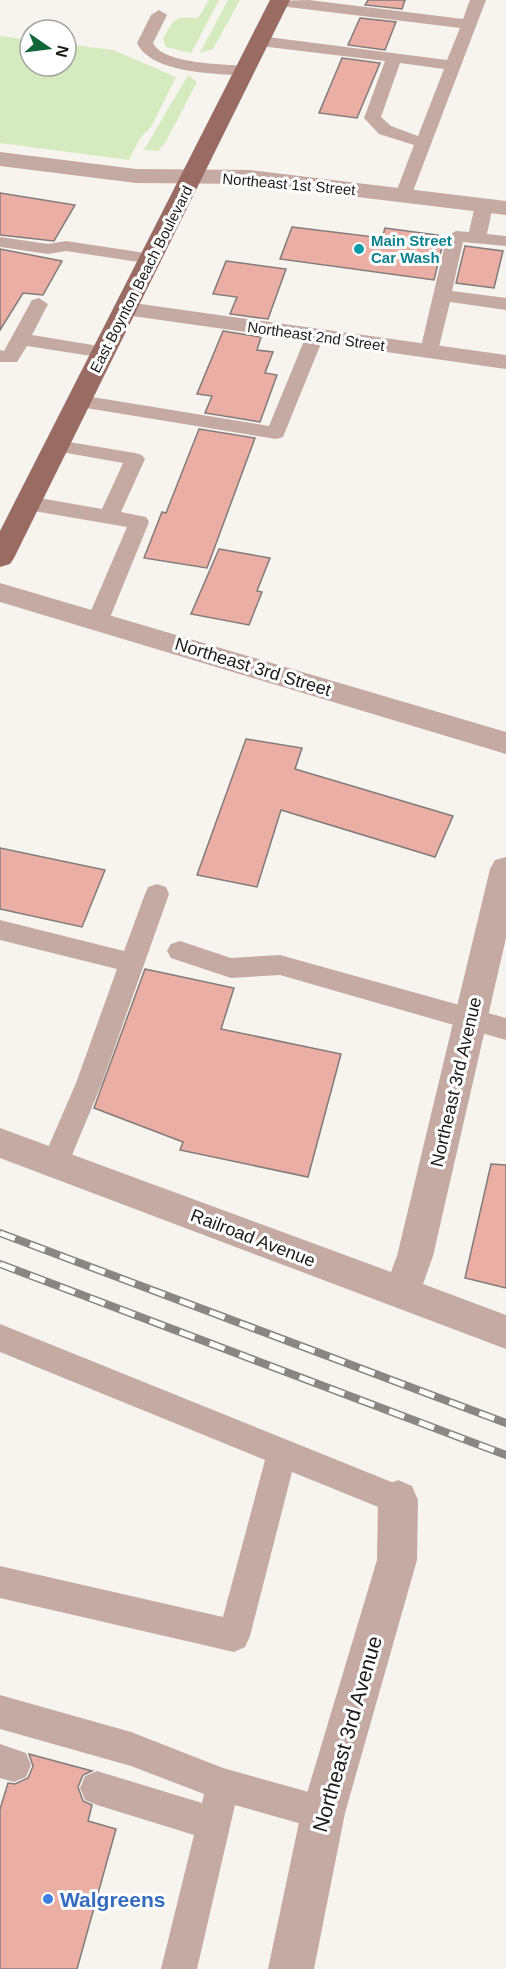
<svg xmlns="http://www.w3.org/2000/svg" width="506" height="1969" font-family="Arial,sans-serif">
	<rect width="100%" height="100%" fill="#f7f3ee"/>
	<path fill="#d5ebbf" d="M209,0H219L191,53L166,47L163,39C175,18 173,16 198,18Z
		M228,0H240L213,49L200,53Z
		M0,36L30,40V66H66V44L113,50L176,77L151,127L140,138L129,160L0,143Z
		M188,75L197,82L165,143L159,150L161,151L144,150Z"/>
	<path fill="#eaaea4" stroke="#827b7a" stroke-width="1.5" d="M368,0H405L402,9L365,5Z
		M360,18L396,22L385,50L348,45Z
		M342,58L380,63L357,118L319,113Z
		M0,193L75,205L54,241L0,235Z
		M292,227L382,238L385,228L438,235L435,242L443,243L434,280L280,259Z
		M465,246L503,251L494,288L456,283Z
		M0,249L62,261L43,295L23,293L0,330Z
		M226,261L286,269L268,319L230,314L237,297L213,294Z
		M223,331L261,337L257,350L273,352L265,373L277,375L260,422L205,413L212,396L197,394Z
		M199,429L255,438L207,568L144,558L162,512L166,513Z
		M219,549L270,558L257,591L262,592L249,625L191,614Z
		M246,739L302,748L295,769L453,816L435,857L281,810L257,887L197,875Z
		M0,848L105,870L82,927L0,909Z
		M145,969L234,988L221,1029L341,1054L308,1177L180,1150L183,1142L94,1108Z
		M491,1164L506,1165V1288L465,1278Z
		M29,1754L92,1771L83,1775L78,1787L83,1801L92,1805L88,1821L116,1829L77,1969H0V1809L8,1783L15,1784L28,1778L33,1766Z"/>
	<g fill="none" stroke-linecap="round" stroke-linejoin="round">
		<path fill="#c5aaa4" fill-rule="evenodd" d="M309,0L463,19L470,0H486L410,199L404,200L395,195L414,145L379,134L364,118L385,61L260,46L252,41L260,36L447,60L460,28L280,6L272,1ZM400,63L444,69L418,136L391,126L381,117Z
			M159,10L167,15L153,43C163,64 223,64 245,66L253,71L245,76C214,73 152,74 137,43L151,15Z
			M484,200L493,205L487,234L506,236V246L463,242L452,291L506,298V310L450,302L438,351L429,357L422,355L420,351L447,236L456,231L469,232L475,205Z
			M0,237L48,244L66,241L152,254L161,259L152,264L66,251L48,254L0,247Z
			M39,298L48,304L32,335L111,348L113,352L111,356L104,358L27,346L17,362H0V350L4,351L32,300Z
			M315,330L324,336L283,437L276,439L80,407L73,405L70,401L73,397L80,395L269,426L306,336Z
			M57,440L135,453L142,455L145,459L121,512L146,517L149,522L109,620L106,625L98,627L90,625L87,620L127,527L28,510L21,508L18,503L21,498L28,496L102,509L123,463L50,450L47,446L50,442Z
			M157,884L166,887L169,894L102,1083L65,1172L55,1176L45,1172L41,1164L76,1083L117,969L0,940V920L124,951L145,894L148,887Z
			M180,941L231,958L280,955L506,1018V1040L280,975L231,978L171,958L167,951L171,944Z
			M0,1324L409,1489L413,1500L409,1511L398,1515L292,1472L250,1636L245,1647L234,1652L0,1598V1566L223,1617L265,1460L0,1352Z
			M0,1695L131,1732L223,1768L323,1796L335,1801L340,1813L335,1825L323,1830L235,1805L197,1969H161L194,1835L97,1805L85,1800L80,1788L85,1776L97,1771L202,1803L204,1794L131,1766L0,1729Z
			M0,1744L26,1753L31,1765L26,1777L14,1782L0,1778Z"/>
		<path fill="#c5aaa4" fill-rule="evenodd" d="M0,152L136,169L250,170L506,201V215L250,184L136,183L0,166Z
			M126,302L506,355V369L118,314L114,309L118,304Z
			M0,583L506,732V754L0,602Z
			M506,857V938L433,1256L423,1284L506,1315V1349L0,1158V1128L391,1272L397,1256L490,869L495,860Z
			M398,1480L412,1486L418,1500L417,1560L345,1813L314,1969H268L301,1813L377,1560L378,1500L384,1486Z"/>
		<path fill="#9a6b63" fill-rule="evenodd" d="M270,0H290L14,558L10,564L0,567V531Z"/>
		<g stroke="#898683" stroke-width="8">
			<path id="rail" d="M0,1233L506,1423
				M0,1264L506,1455"/>
		</g>
		<use href="#rail" stroke="#fff" stroke-width="5" stroke-dasharray="16" stroke-linecap="butt"/>
	</g>
	<circle fill="#0f9aa8" stroke="#fff" stroke-width="2" cx="359" cy="249" r="6"/>
	<circle fill="#3f7fe0" stroke="#fff" stroke-width="2" cx="48" cy="1899" r="6"/>
	<g text-anchor="middle" dominant-baseline="central" stroke-width="6" stroke-linejoin="round" paint-order="stroke">
		<g font-size="15" fill="#1d1b1a" stroke="#fff">
			<text transform="translate(289 184) rotate(5)">Northeast 1st Street</text>
			<text transform="translate(141 279) rotate(-63)">East Boynton Beach Boulevard</text>
			<text transform="translate(316 336) rotate(8)">Northeast 2nd Street</text>
		</g>
		<g font-size="15" font-weight="bold" fill="#0d838f" stroke="#fff" text-anchor="start">
			<text x="371" y="240">Main Street<tspan x="371" dy="17">Car Wash</tspan></text>
		</g>
		<g font-size="18" fill="#1d1b1a" stroke="#fff">
			<text transform="translate(253 667) rotate(17)">Northeast 3rd Street</text>
			<text transform="translate(456 1082) rotate(-77)">Northeast 3rd Avenue</text>
			<text transform="translate(253 1238) rotate(21)">Railroad Avenue</text>
		</g>
		<g font-size="21" fill="#1d1b1a" stroke="#fff">
			<text transform="translate(347 1734) rotate(-74)">Northeast 3rd Avenue</text>
		</g>
		<g font-size="21" font-weight="bold" fill="#366cbe" stroke="#fff" text-anchor="start">
			<text x="60" y="1899">Walgreens</text>
		</g>
	</g>
	<g transform="translate(48 48) rotate(104)"><circle r="28" fill="#ffffff" stroke="#a5a4a3" stroke-width="1.5"/>
	<path d="M0-4.5L10 22L0 15L-10 22Z" fill="#106638"/>
	<text y="-9" font-size="16" font-weight="bold" text-anchor="middle" fill="#1d1b1a">N</text>
	</g>
</svg>
